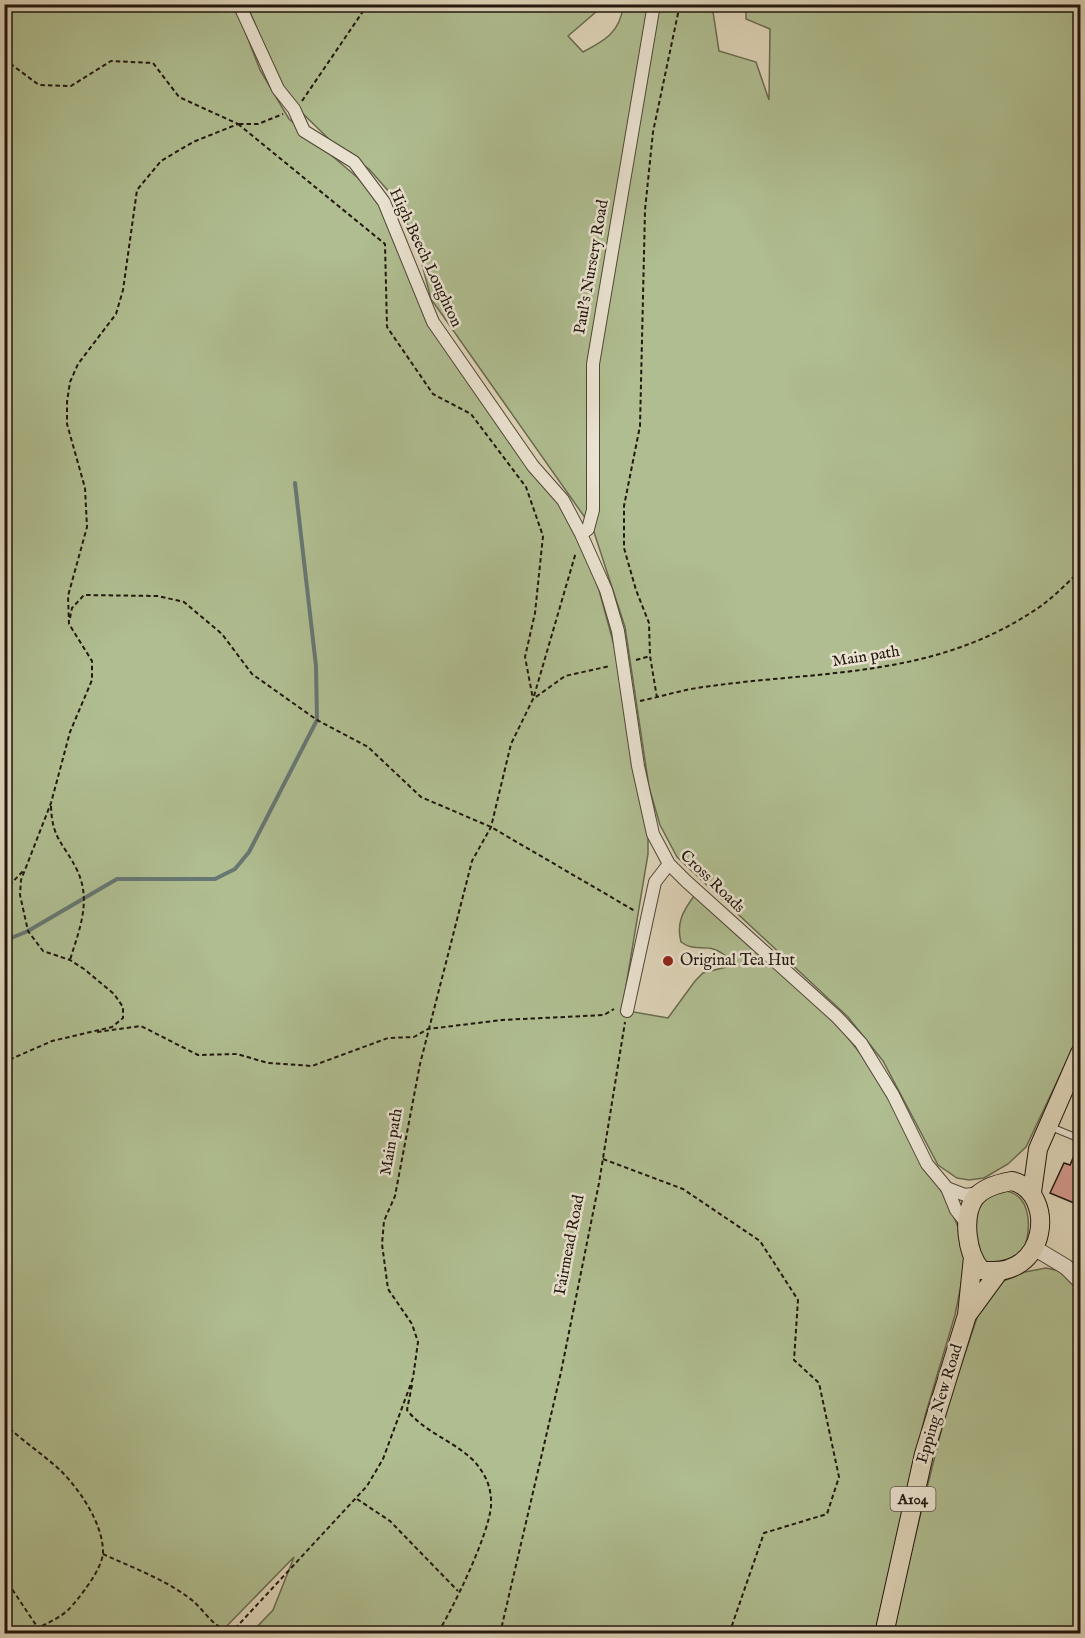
<svg xmlns="http://www.w3.org/2000/svg" width="1085" height="1638" font-family="'IM FELL English',serif">
	<rect width="100%" height="100%" fill="#ded4b8"/>
	<filter id="stains"><feTurbulence type="fractalNoise" baseFrequency=".00333" numOctaves="4"/><feColorMatrix values="0 0 0 0 .2 0 0 0 0 .09 0 0 0 0 .02 0 0 0 .5 -.17"/></filter>
	<radialGradient id="worn" r=".72"><stop offset=".6" stop-color="#630" stop-opacity="0"/><stop offset="1" stop-color="#630" stop-opacity=".3"/></radialGradient>
	<path fill="#afbd90" stroke="#686a4f" stroke-width="1.5" d="M5,5H232L240,18L260,70L289,119L358,178L378,201L419,299L564,508L583,547L599,590L614,645L648,837V854L622,1010L668,1018L695,981L703,973L726,967L729,959C708,939 699,955 681,942C676,923 683,911 694,896L838,1025L867,1062L902,1122L923,1163L944,1195L963,1238L965,1265L955,1315L925,1416L875,1633H251L273,1610L294,1557L220,1633L5,1634Z
		M247,5H604L568,36L583,52C604,41 621,32 623,5H712L719,51L756,62L769,100L770,29L746,19V5H1080V1033L1026,1147L1008,1164L984,1178L969,1180L957,1178L938,1165L883,1061L848,1017L677,857L660,825L649,787L625,627L593,529L431,299L418,249L398,202L369,169L334,144L297,108L280,83Z
		M1006,1191C1034,1196 1031,1234 1022,1254L990,1266C976,1251 968,1217 984,1200C989,1195 999,1193 1006,1191Z
		M1046,1268L1065,1272L1080,1283V1633L891,1634L947,1407L984,1297L999,1283L1025,1272Z"/>
	<g fill="none" stroke-linecap="round" stroke-linejoin="round">
		<path stroke="#677773" stroke-width="4" d="M4,941L28,931L117,879H215L235,869L249,852L317,720L316,666L295,483"/>
	</g>
	<path fill="#d3998d" stroke="#21170e" stroke-width="1.5" d="M1079,1144L1080,1188L1074,1203L1050,1193L1064,1163L1070,1165Z"/>
	<g fill="none" stroke-linecap="round" stroke-linejoin="round">
		<g stroke="#504638" stroke-width="8">
			<path id="service" d="M1051,1127L1080,1139"/>
		</g>
		<g stroke="#504638" stroke-width="14">
			<path id="minor" d="M239,4L278,89L294,109L304,131L354,162L384,202L433,322L533,466L563,500L581,534L606,590L618,631L638,766L653,834L669,864L686,881L837,1017L861,1043L893,1095L927,1164L947,1188L956,1210L968,1225
				M581,534L588,529L593,510V364L654,4
				M627,1011L655,882L669,864
				M947,1188L965,1195L980,1193"/>
		</g>
		<g stroke="#504638" stroke-width="17">
			<path id="tertiary" d="M1036,1249L1066,1267L1080,1281"/>
		</g>
		<g stroke="#21170e" stroke-width="20">
			<path id="primary" d="M1012,1181C1057,1192 1049,1282 981,1270C967,1254 962,1218 974,1199C982,1188 1000,1183 1012,1181Z
				M1032,1192L1038,1149L1080,1053
				M968,1314L998,1273
				M884,1634L924,1454L967,1315L973,1257"/>
		</g>
		<path stroke="#21170e" stroke-width="2" stroke-dasharray="4.5 3" stroke-linecap="butt" d="M4,59L39,85L71,86L111,61L153,63L179,97L238,124L193,142L161,161L137,190L123,290L116,314L78,364L70,382L67,402V424L85,488L87,527L68,596L69,624L92,661V680L70,732L51,803L21,880L20,895L28,931L43,951L70,960L84,969L114,994L123,1007V1018L112,1027L52,1041L4,1062
			M302,101L368,4
			M238,124L385,244L387,327L433,394L471,414L526,487L543,536L535,613L525,657L533,699
			M239,124H258L283,114
			M70,618L72,608L84,595L158,596L184,602L222,634L252,674L317,720L368,747L421,797L491,827L635,911
			M636,660L650,656
			M534,696L576,552
			M657,698L650,656L649,623L636,590L624,548V506L640,426L645,210L653,132L680,4
			M640,701C659,697 678,691 697,688C814,670 928,680 1032,612C1050,601 1065,585 1080,571
			M51,806C52,840 64,843 77,870C92,901 79,930 70,960
			M4,891L24,870
			M97,1032L141,1026L198,1055L237,1054L268,1063L312,1066L388,1038L414,1037L428,1029L502,1020L604,1015L614,1009
			M603,1159L683,1189L760,1241L798,1300L794,1360L819,1383L839,1477L827,1514L764,1533L729,1634
			M412,1385L407,1410C424,1432 452,1440 473,1460C485,1473 492,1487 491,1506C489,1534 453,1609 437,1634
			M4,1423C22,1441 43,1454 61,1471C80,1490 103,1524 103,1552C103,1568 79,1599 68,1610C56,1621 41,1625 28,1634
			M357,1499L390,1521L458,1591
			M103,1554C133,1568 167,1580 193,1601C205,1611 215,1631 233,1631
			M4,1577L38,1628
			M230,1634L367,1486L383,1459L413,1378L418,1342L412,1324L388,1289L382,1244L384,1221L395,1196L420,1064L472,861L491,827L511,744L533,699L565,676L610,666
			M500,1634L561,1372L599,1183L625,1022"/>
		<use href="#service" stroke="#eae3d1" stroke-width="6"/>
		<use href="#minor" stroke="#eae3d1" stroke-width="12"/>
		<use href="#tertiary" stroke="#eae3d1" stroke-width="15"/>
		<use href="#primary" stroke="#ded4b8" stroke-width="18"/>
	</g>
	<circle fill="#8f2418" stroke="#eae3d1" stroke-width="2" cx="668" cy="961" r="6"/>
	<g text-anchor="middle" dominant-baseline="central" stroke-width="5" stroke-linejoin="round" paint-order="stroke">
		<rect fill="#eae3d1" stroke="#5d5448" stroke-width="1.5" x="890.5" y="1487" width="45" height="24" rx="4.5"/>
		<g font-size="15" font-weight="bold" fill="#21170e">
			<text x="913" y="1499">A104</text>
		</g>
		<g font-size="16" fill="#21170e" stroke="#eae3d1">
			<text transform="translate(425 258) rotate(65)">High Beech Loughton</text>
			<text transform="translate(592 267) rotate(-80)">Paul's Nursery Road</text>
			<text transform="translate(866 657) rotate(-9)">Main path</text>
			<text transform="translate(712 882) rotate(44)">Cross Roads</text>
			<text transform="translate(392 1142) rotate(-80)">Main path</text>
			<text transform="translate(570 1245) rotate(-79)">Fairmead Road</text>
			<text transform="translate(940 1404) rotate(-73)">Epping New Road</text>
		</g>
		<g font-size="16" fill="#21170e" stroke="#eae3d1" text-anchor="start">
			<text x="680" y="961">Original Tea Hut</text>
		</g>
	</g>
	<rect width="1085" height="1638" fill="none" stroke="#ded4b8" stroke-width="24"/>
	<rect x="6" y="6" width="1073" height="1626" fill="none" stroke="#21170e" stroke-width="3"/>
	<rect x="12" y="12" width="1061" height="1614" fill="none" stroke="#21170e" stroke-width="1.5"/>
	<rect width="100%" height="100%" filter="url(#stains)"/>
	<rect width="100%" height="100%" fill="url(#worn)"/>
</svg>
